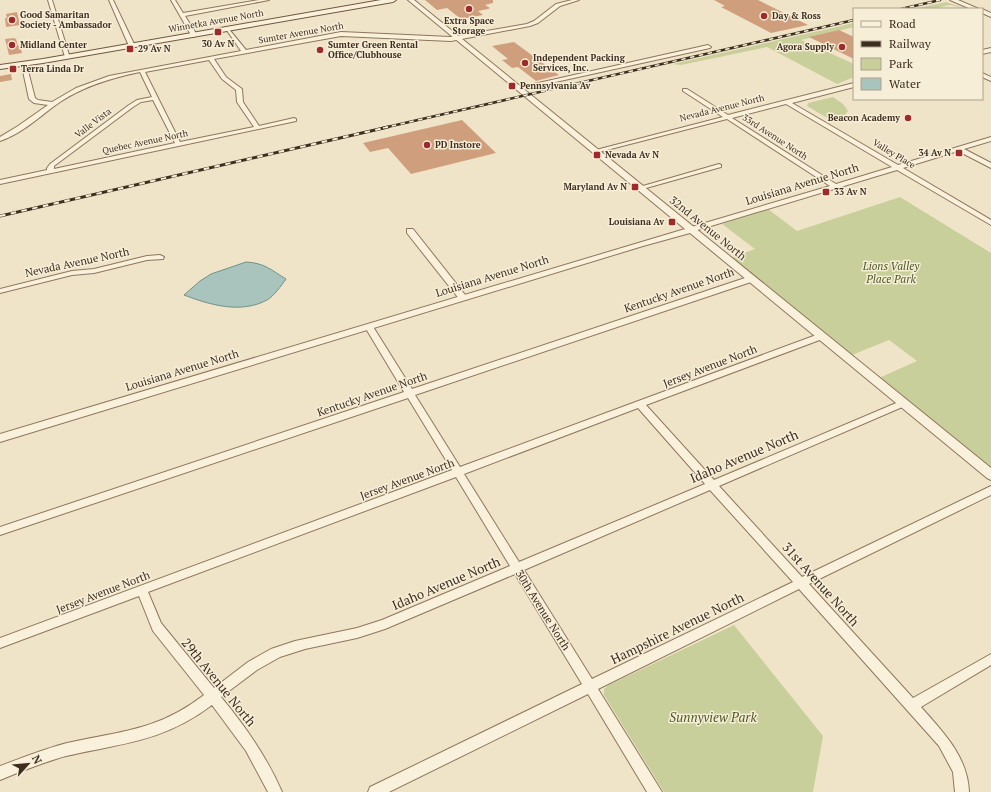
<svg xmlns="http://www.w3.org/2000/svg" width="991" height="792" font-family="'PT Serif',serif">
	<rect width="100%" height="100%" fill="#f0e4c8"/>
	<path fill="#c9cf9b" d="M946,2L967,9L950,5L932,9H913Z
		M854,23V27L801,40L854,64V77L837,84L767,47L681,65L673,64Z
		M833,97L843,104L848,111L843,117L834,122L807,106L808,103Z
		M900,197L991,253V469L879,378L917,361L889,340L852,355L731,258L755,249L722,224L768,209L797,231Z
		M734,625L823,736L813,792H664L604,695V689L609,685Z"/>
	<path fill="#a9c4bc" stroke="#6f938a" d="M246,262C265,263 271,270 286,279C281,286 274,296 267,300C241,314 210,305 184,295L200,281L211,274Z"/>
	<path fill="#cf9f7d" d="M425,0H493V3L485,5L490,8L488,9L478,11L483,15L461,19L447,8L437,10Z
		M714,0H758L808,25L771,33L721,7L725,6Z
		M17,12L20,25L6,27L5,18H7L6,14Z
		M839,30L854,37V59L809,37Z
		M14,38L16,39L18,46H20L22,53L9,55L5,39Z
		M514,42L559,75L536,81L518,67L512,68L502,60L508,59L492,46Z
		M11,74L12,80L0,82V76Z
		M462,120L496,153L411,174L388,148L370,152L363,143Z"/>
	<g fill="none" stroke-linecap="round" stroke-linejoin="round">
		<g stroke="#8d765c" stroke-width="2">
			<path id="minor" d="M48,0H52L70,58L65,57Z
				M109,0H113L135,46L134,47L129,46Z
				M171,0H175L183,13L259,0H269L185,16L197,35L194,37L191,35Z
				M572,0H579L560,6L538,23L530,26L451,41L341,36L214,59L226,77L242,89L243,102L259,126L294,118L296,119V121L0,184V180L47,170V168L50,164L129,105L137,100L152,97L140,72C111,78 84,86 60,102C41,115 22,134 0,141V137L18,126L48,105L34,103L29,99L21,62L26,63L35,98L38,100L52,102L76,88L109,76L241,51L226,29L228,28L246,50L341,32L451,37L527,24L534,21L556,4ZM209,60L222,79L236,90L237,102L254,127L180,142L145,72ZM153,100L175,143L54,169V166L133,107L141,102Z
				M708,45L711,47L710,48L519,90L516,88Z
				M991,48V52L982,54V50Z
				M982,73L991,77V81L982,77Z
				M854,83V87L792,103L898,165L991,137V141L964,149L991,163V168L958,151L903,168L991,220V225L897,170L691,232H688V228L830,186L727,119L595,153L592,151L723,117L683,91V89H687L728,115ZM786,104L892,167L836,184L732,118Z
				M719,164L721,165V167L639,190L636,188Z
				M407,229H413L466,296L467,298L466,300H460L407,233Z
				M160,255L164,257L163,259L147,260L94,273L72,275L0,293V289L72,271L94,269L147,256Z
				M748,277H751L755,279L754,281L415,395L460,467L819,334H825L826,336L825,338L646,405L714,480L901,401H907L909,403L907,405L719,486L802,577L991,486V495L809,584L913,698L991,654V665L921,707C943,732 968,757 969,792H955L953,772L939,746L799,589L598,689L662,792H647L588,694L389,792H368L370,787L582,684L515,574L385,629L357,638L305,649L280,657L257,670L221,697C245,726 267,757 282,792H268L246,751L212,705C163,742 123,743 66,756C44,762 22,771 0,780V766C22,758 44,749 67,743C121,731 157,731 204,695L153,631L139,596L0,648V638L452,470L408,398L0,535V527L404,392L365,327L366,325H372L412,389ZM638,408L705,484L519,562L464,474ZM456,477L510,566L382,620L357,628L295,641L271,649L248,662L214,688L161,623L148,592ZM710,490L793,582L592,679L524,570Z"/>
		</g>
		<g stroke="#8d765c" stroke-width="2">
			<path id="tertiary" d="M408,0H414L991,468V480L987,478L690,233L643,246L0,442V434L685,229Z
				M950,0H958L979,9H971Z
				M982,9L991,13V17L982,13Z"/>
		</g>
		<g stroke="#6f573f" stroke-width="2">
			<path id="secondary" d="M381,0H396L393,2L43,63L0,69V65L43,59Z"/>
		</g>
		<use href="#minor" fill="#faf1dc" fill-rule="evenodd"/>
		<use href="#tertiary" fill="#faf1dc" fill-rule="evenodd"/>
		<use href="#secondary" fill="#faf1dc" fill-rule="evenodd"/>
		<g stroke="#3d2e20" stroke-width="2.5">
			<path id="rail-far1" d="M901,9L940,0
				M383,128L854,20"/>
		</g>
		<g stroke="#3d2e20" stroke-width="3">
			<path id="rail" d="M0,216L388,127"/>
		</g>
		<use href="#rail-far1" stroke="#f7eed8" stroke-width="1.5" stroke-dasharray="4.5" stroke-linecap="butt"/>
		<use href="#rail" stroke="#f7eed8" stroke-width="2" stroke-dasharray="5.5" stroke-linecap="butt"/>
	</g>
	<g fill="#9e2a2b" stroke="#f7eed8" stroke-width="1.5">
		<circle cx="469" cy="9" r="4"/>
		<circle cx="764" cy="16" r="4"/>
		<circle cx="12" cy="20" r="4"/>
		<rect x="214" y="28" width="8" height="8" rx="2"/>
		<circle cx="12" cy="45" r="4"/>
		<circle cx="842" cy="47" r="4"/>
		<rect x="126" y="45" width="8" height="8" rx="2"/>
		<circle cx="320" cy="50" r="4"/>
		<circle cx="525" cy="63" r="4"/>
		<rect x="9" y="65" width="8" height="8" rx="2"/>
		<rect x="508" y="82" width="8" height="8" rx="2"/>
		<circle cx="908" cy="118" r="4"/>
		<circle cx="427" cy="145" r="4"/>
		<rect x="955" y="149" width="8" height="8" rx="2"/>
		<rect x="593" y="151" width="8" height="8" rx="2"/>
		<rect x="631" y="183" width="8" height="8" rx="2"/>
		<rect x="822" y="188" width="8" height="8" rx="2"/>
		<rect x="668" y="218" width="8" height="8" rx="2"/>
	</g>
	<g text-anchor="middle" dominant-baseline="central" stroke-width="3" stroke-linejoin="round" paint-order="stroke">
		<g font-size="9" font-weight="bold" fill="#3d2e20" stroke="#f7eed8" text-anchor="start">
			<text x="20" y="15">Good Samaritan<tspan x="20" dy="10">Society - Ambassador</tspan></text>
			<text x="772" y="16">Day &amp; Ross</text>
			<text x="469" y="21" text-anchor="middle">Extra Space<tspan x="469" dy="10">Storage</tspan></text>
			<text x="218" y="44" text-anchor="middle">30 Av N</text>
			<text x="20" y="45">Midland Center</text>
			<text x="328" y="45">Sumter Green Rental<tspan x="328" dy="10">Office/Clubhouse</tspan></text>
			<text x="834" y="47" text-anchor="end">Agora Supply</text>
			<text x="138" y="49">29 Av N</text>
			<text x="533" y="58">Independent Packing<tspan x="533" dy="10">Services, Inc.</tspan></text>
			<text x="21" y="69">Terra Linda Dr</text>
			<text x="520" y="86">Pennsylvania Av</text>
			<text x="900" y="118" text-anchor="end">Beacon Academy</text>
			<text x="435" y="145">PD Instore</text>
			<text x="951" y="153" text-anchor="end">34 Av N</text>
			<text x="605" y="155">Nevada Av N</text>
			<text x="627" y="187" text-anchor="end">Maryland Av N</text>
			<text x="834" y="192">33 Av N</text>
			<text x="664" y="222" text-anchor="end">Louisiana Av</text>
		</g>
		<g font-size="9" fill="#3d2e20" stroke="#f7eed8">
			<text transform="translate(216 21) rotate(-10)">Winnetka Avenue North</text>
			<text transform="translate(301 33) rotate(-10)">Sumter Avenue North</text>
			<text transform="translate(722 108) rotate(-14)">Nevada Avenue North</text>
			<text transform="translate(93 123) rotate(-37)">Valle Vista</text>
			<text transform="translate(775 137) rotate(33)">33rd Avenue North</text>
			<text transform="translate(145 142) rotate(-12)">Quebec Avenue North</text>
			<text transform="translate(894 154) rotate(31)">Valley Place</text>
		</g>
		<g font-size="11" fill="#3d2e20" stroke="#f7eed8">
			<text transform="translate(802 184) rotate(-17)">Louisiana Avenue North</text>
			<text transform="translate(708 228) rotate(39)">32nd Avenue North</text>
			<text transform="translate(77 262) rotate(-12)">Nevada Avenue North</text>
			<text transform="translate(492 276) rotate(-17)">Louisiana Avenue North</text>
			<text transform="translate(679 290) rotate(-19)">Kentucky Avenue North</text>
			<text transform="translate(710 366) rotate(-21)">Jersey Avenue North</text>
			<text transform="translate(182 370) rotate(-17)">Louisiana Avenue North</text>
			<text transform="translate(372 394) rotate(-19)">Kentucky Avenue North</text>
			<text transform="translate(407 479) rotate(-20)">Jersey Avenue North</text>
			<text transform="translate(103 592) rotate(-21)">Jersey Avenue North</text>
			<text transform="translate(543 610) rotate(58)">30th Avenue North</text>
		</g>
		<g font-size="11" font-style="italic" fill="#4d5a26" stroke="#f7eed8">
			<text x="891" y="266">Lions Valley<tspan x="891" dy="13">Place Park</tspan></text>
		</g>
		<g font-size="13" fill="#3d2e20" stroke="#f7eed8">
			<text transform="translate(744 456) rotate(-23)">Idaho Avenue North</text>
			<text transform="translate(446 583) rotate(-23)">Idaho Avenue North</text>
			<text transform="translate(821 584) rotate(48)">31st Avenue North</text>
			<text transform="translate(677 628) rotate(-26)">Hampshire Avenue North</text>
			<text transform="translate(219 682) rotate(51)">29th Avenue North</text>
		</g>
		<g font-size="13" font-style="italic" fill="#4d5a26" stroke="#f7eed8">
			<text x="713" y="717">Sunnyview Park</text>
		</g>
	</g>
	<rect x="853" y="8" width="130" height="92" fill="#f7eed8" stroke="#ada18e"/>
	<rect x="861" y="21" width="20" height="6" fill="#faf1dc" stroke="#ada18e"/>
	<text x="889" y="28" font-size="12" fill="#3d2e20">Road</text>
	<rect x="861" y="41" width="20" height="6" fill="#3d2e20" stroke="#ada18e"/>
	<text x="889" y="48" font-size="12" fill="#3d2e20">Railway</text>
	<rect x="861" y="58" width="20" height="12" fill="#c9cf9b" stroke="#ada18e"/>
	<text x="889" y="68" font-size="12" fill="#3d2e20">Park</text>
	<rect x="861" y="78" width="20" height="12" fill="#a9c4bc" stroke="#ada18e"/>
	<text x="889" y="88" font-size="12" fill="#3d2e20">Water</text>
	<g transform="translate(28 764) rotate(63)" stroke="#f7eed8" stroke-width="3" paint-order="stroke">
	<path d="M0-3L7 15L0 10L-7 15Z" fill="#3d2e20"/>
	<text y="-6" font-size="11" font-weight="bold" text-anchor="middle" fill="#3d2e20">N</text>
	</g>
</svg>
